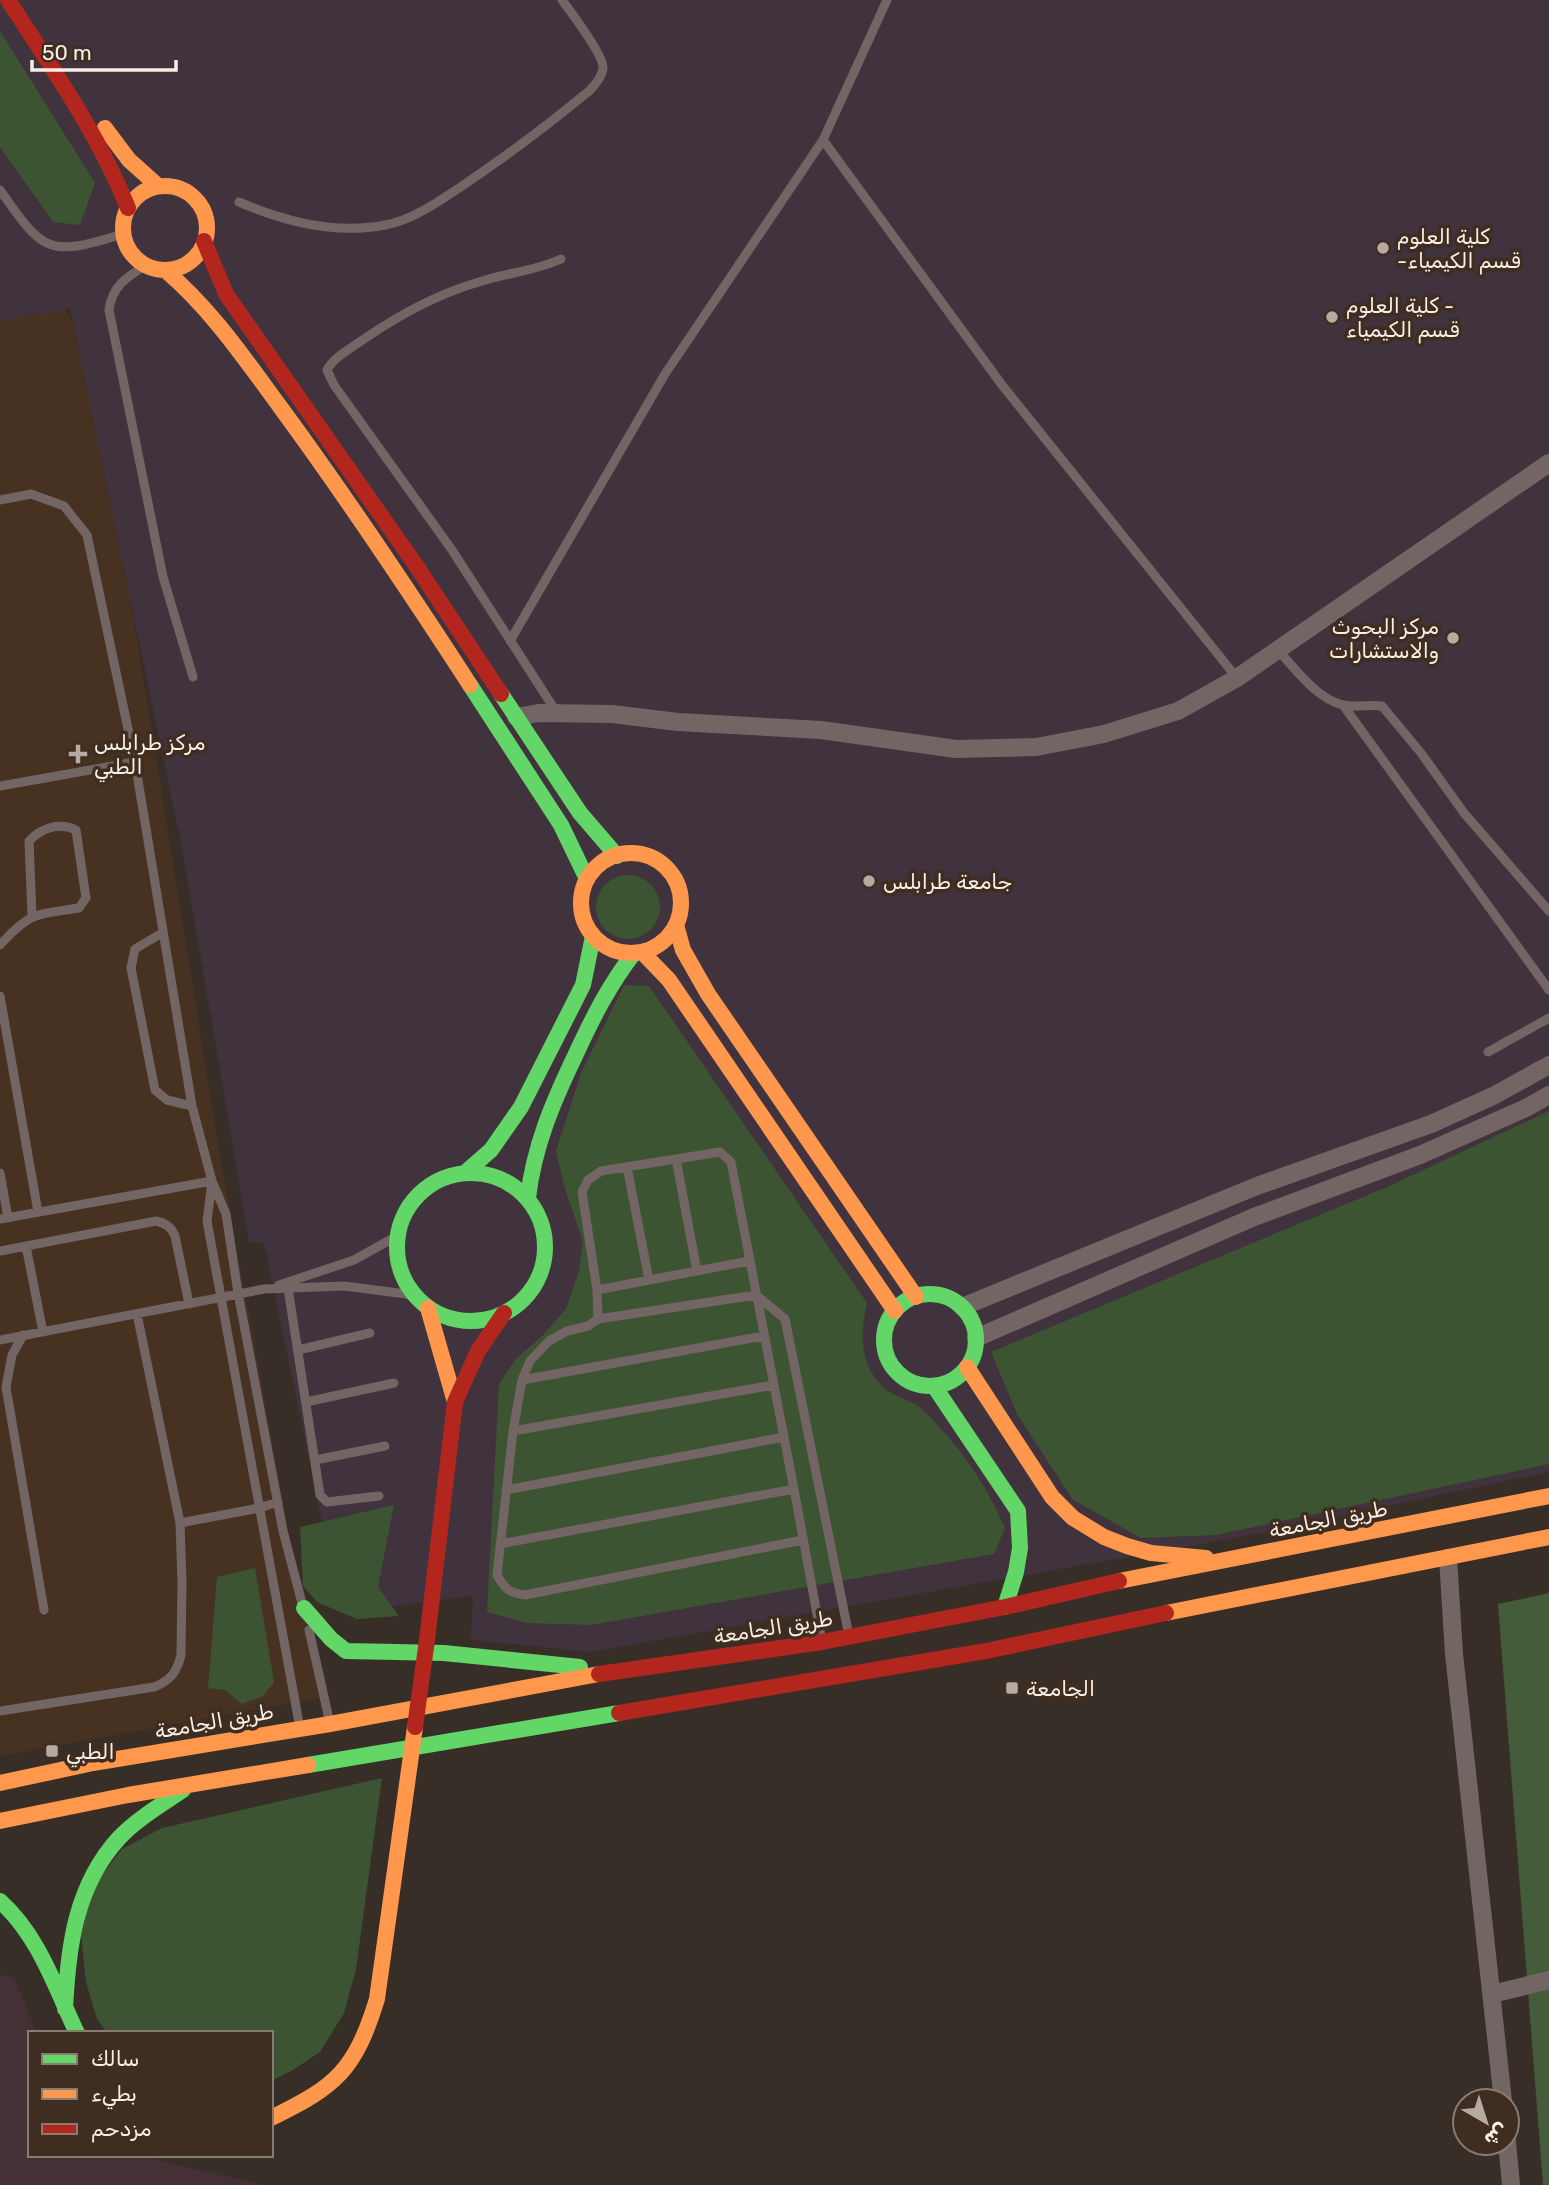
<svg xmlns="http://www.w3.org/2000/svg" width="1549" height="2185" font-family="Rubik,Cairo,sans-serif">
	<rect width="100%" height="100%" fill="#372e27"/>
	<path fill="#473222" d="M61,303L91,353L220,1156L319,1698L0,1756V312Z"/>
	<path fill="#453135" d="M0,1975L14,1978L37,2033H30V2155H136L264,2185H0Z"/>
	<path fill="#40333e" d="M0,0H1549V1472L1246,1536L590,1652L471,1640L473,1596L341,1613L264,1243L249,1242L183,853L70,308L0,321Z"/>
	<path fill="#3c5431" d="M0,31L95,183L80,225L53,222L0,147Z
		M596 907a32 32 0 1 1 64 0a32 32 0 1 1-64 0Z
		M624,985L649,986L867,1303C860,1334 859,1364 884,1388C892,1395 904,1398 913,1403C919,1406 925,1412 930,1417C961,1448 988,1488 1005,1528L994,1554L591,1625L527,1623L487,1612L499,1384L515,1360L543,1335L566,1309L579,1271L583,1241L565,1189L556,1151L581,1073Z
		M1549,1111V1464L1216,1535L1141,1538L1073,1500L1017,1414L991,1352L1387,1187Z
		M394,1505L378,1587L399,1616L357,1619L317,1602L303,1586L300,1527Z
		M255,1568L274,1682L263,1696L242,1704L225,1690L208,1688L217,1577Z
		M382,1778L356,1969L344,2013L320,2052L293,2070L271,2081V2033H107L97,2019L86,1982L81,1935L92,1888L122,1849L162,1828Z"/>
	<path fill="#445c39" d="M1549,1593V2185H1543L1498,1604Z"/>
	<g fill="none" stroke-linecap="round" stroke-linejoin="round">
		<path stroke="#746565" stroke-width="9" d="M823,140L887,0
			M0,190C44,253 48,257 123,234
			M239,202C285,222 335,235 385,225C413,220 441,200 465,184C508,155 549,124 589,91C595,85 603,76 603,67C603,55 571,12 562,0
			M146,265C127,277 112,286 109,310L163,577L193,677
			M0,500L31,494L64,506L87,535L135,762L192,1106L212,1181L226,1214L238,1293L283,1531L302,1603
			M510,641L665,374L823,140L1002,385L1237,678
			M1278,650C1296,670 1316,698 1343,705C1356,708 1369,704 1382,706L1421,753L1464,813L1549,911
			M1343,705L1549,990
			M557,713L452,550L334,385L327,370C334,357 351,348 364,339C399,315 437,294 479,282C506,273 535,271 561,259
			M0,786L135,762
			M162,933L135,949L131,968L155,1090L167,1100L192,1106
			M0,945C31,911 36,915 79,908L86,898L76,830C59,822 41,828 29,841L32,915
			M0,996L38,1212
			M1488,1052L1549,1018
			M676,1159L697,1271
			M627,1167L649,1280
			M0,1173L8,1218
			M212,1182L207,1221L299,1723
			M0,1219L212,1181
			M26,1246L43,1332
			M0,1251L156,1221C166,1223 171,1227 175,1236L189,1304
			M279,1285L354,1260L397,1236
			M288,1288L320,1495L327,1502L379,1496
			M597,1290L749,1261
			M598,1319L756,1295L785,1319L848,1631
			M23,1335L12,1355L6,1387L44,1610
			M0,1340L264,1289L344,1286L414,1295
			M298,1350L370,1333
			M522,1380L764,1336
			M306,1402L394,1383
			M513,1431L773,1385
			M315,1460L385,1446
			M506,1490L784,1437
			M180,1523L259,1508L278,1502
			M803,1540L525,1595C509,1593 505,1589 497,1575L513,1431L522,1380L530,1361L549,1341L567,1331L588,1326L598,1319L597,1290L582,1192L588,1180L601,1171L720,1152L731,1162L794,1489L821,1636
			M500,1544L794,1489
			M309,1630L329,1719
			M0,1711L154,1687C170,1681 177,1672 181,1655L182,1581L180,1523L137,1314"/>
		<path stroke="#746565" stroke-width="18" d="M516,717L539,713L612,714L678,722L821,730L956,749L1036,747L1104,734L1178,711L1237,678L1549,463
			M962,1307L1257,1186L1431,1124L1493,1096L1549,1065
			M976,1338L1254,1217L1420,1155L1526,1108L1549,1095
			M1448,1558L1454,1654L1503,2101
			M1492,1994L1549,1980
			M1507,2142L1511,2185"/>
		<path stroke="#63d668" stroke-width="16" d="M470,685L561,825L587,879
			M501,694L580,813L617,856
			M466,1172L491,1150L521,1107L583,985L593,936
			M397 1247a74 74 0 1 1 148 0a74 74 0 1 1-148 0Z
			M528,1198C534,1146 553,1102 575,1056C592,1019 609,985 634,953
			M884 1340a46 46 0 1 1 92 0a46 46 0 1 1-92 0Z
			M934,1386L1018,1511L1020,1548L1016,1572L1005,1607
			M304,1608L331,1639L346,1651L444,1653L580,1667
			M308,1765L619,1713
			M0,1901C39,1936 55,1987 77,2033
			M65,2009C68,1948 75,1886 119,1838C137,1819 161,1805 183,1790"/>
		<path stroke="#ff974d" stroke-width="16" d="M105,128L129,160L158,186
			M123 228a42 42 0 1 1 84 0a42 42 0 1 1-84 0Z
			M165,270C211,309 245,359 281,408C347,498 409,591 470,685
			M581 903a50 50 0 1 1 100 0a50 50 0 1 1-100 0Z
			M676,925L683,950L708,994L916,1297
			M642,952L669,980L895,1311
			M428,1308L455,1402
			M967,1367L1052,1497L1073,1518L1104,1537L1127,1546L1151,1553L1206,1558
			M1119,1581L1549,1496
			M1166,1613L1549,1537
			M0,1783L93,1763L330,1724L599,1674
			M0,1821L128,1795L308,1765"/>
		<path stroke="#b3261e" stroke-width="16" d="M8,0C52,68 98,133 128,208
			M204,241L226,294L415,564L501,694
			M427,1640L455,1402L478,1351L504,1313
			M599,1674L822,1642L1005,1607L1119,1581
			M619,1713L986,1651L1166,1613"/>
		<path stroke="#ff974d" stroke-width="16" d="M271,2118C337,2086 355,2070 377,1999L415,1727"/>
		<path stroke="#b3261e" stroke-width="16" d="M415,1727L427,1640"/>
	</g>
	<g fill="#b6aba3" stroke="#3e2d20" stroke-width="2.5">
		<circle cx="1383" cy="248" r="7"/>
		<circle cx="1332" cy="317" r="7"/>
		<circle cx="1453" cy="638" r="7"/>
		<path d="M74.5 743.5h7v7h7v7h-7v7h-7v-7h-7v-7h7z"/>
		<circle cx="869" cy="881" r="7"/>
		<rect x="1005" y="1681" width="14" height="14" rx="3.5"/>
		<rect x="45" y="1744" width="14" height="14" rx="3.5"/>
	</g>
	<g text-anchor="middle" dominant-baseline="central" stroke-width="7" stroke-linejoin="round" paint-order="stroke">
		<g font-size="21" fill="#faefe6" stroke="#3e2d20" text-anchor="start">
			<text x="1397" y="236">كلية العلوم<tspan x="1397" dy="24">-قسم الكيمياء</tspan></text>
			<text x="1346" y="305">كلية العلوم -<tspan x="1346" dy="24">قسم الكيمياء</tspan></text>
			<text x="1439" y="626" text-anchor="end">مركز البحوث<tspan x="1439" dy="24">والاستشارات</tspan></text>
			<text x="94" y="742">مركز طرابلس<tspan x="94" dy="24">الطبي</tspan></text>
			<text x="883" y="881">جامعة طرابلس</text>
			<text x="1026" y="1688">الجامعة</text>
			<text x="66" y="1751">الطبي</text>
		</g>
		<g font-size="21" fill="#faefe6" stroke="#3e2d20">
			<text transform="translate(1328 1519) rotate(-11)">طريق الجامعة</text>
			<text transform="translate(773 1627) rotate(-9)">طريق الجامعة</text>
			<text transform="translate(214 1721) rotate(-10)">طريق الجامعة</text>
		</g>
	</g>
	<rect x="28" y="2031" width="245" height="126" fill="#3e2d20" stroke="#897b6f" stroke-width="2"/>
	<rect x="42" y="2054" width="35" height="10" fill="#63d668" stroke="#897b6f" stroke-width="2"/>
	<text x="91" y="2066" font-size="21" fill="#faefe6">سالك</text>
	<rect x="42" y="2089" width="35" height="10" fill="#ff974d" stroke="#897b6f" stroke-width="2"/>
	<text x="91" y="2101" font-size="21" fill="#faefe6">بطيء</text>
	<rect x="42" y="2124" width="35" height="10" fill="#b3261e" stroke="#897b6f" stroke-width="2"/>
	<text x="91" y="2136" font-size="21" fill="#faefe6">مزدحم</text>
	<g transform="translate(1486 2122) rotate(141)"><circle r="33" fill="#3e2d20" stroke="#897b6f" stroke-width="2"/>
	<path d="M0-5L12 26L0 18L-12 26Z" fill="#b6aba3"/>
	<text y="-10" font-size="19" font-weight="bold" text-anchor="middle" fill="#faefe6">ش</text>
	</g>
	<path d="M32 60v10h144v-10" fill="none" stroke="#faefe6" stroke-width="3.5"/>
	<text x="42" y="60" font-size="21" fill="#faefe6" stroke="#3e2d20" stroke-width="5" paint-order="stroke">50 m</text>
</svg>
